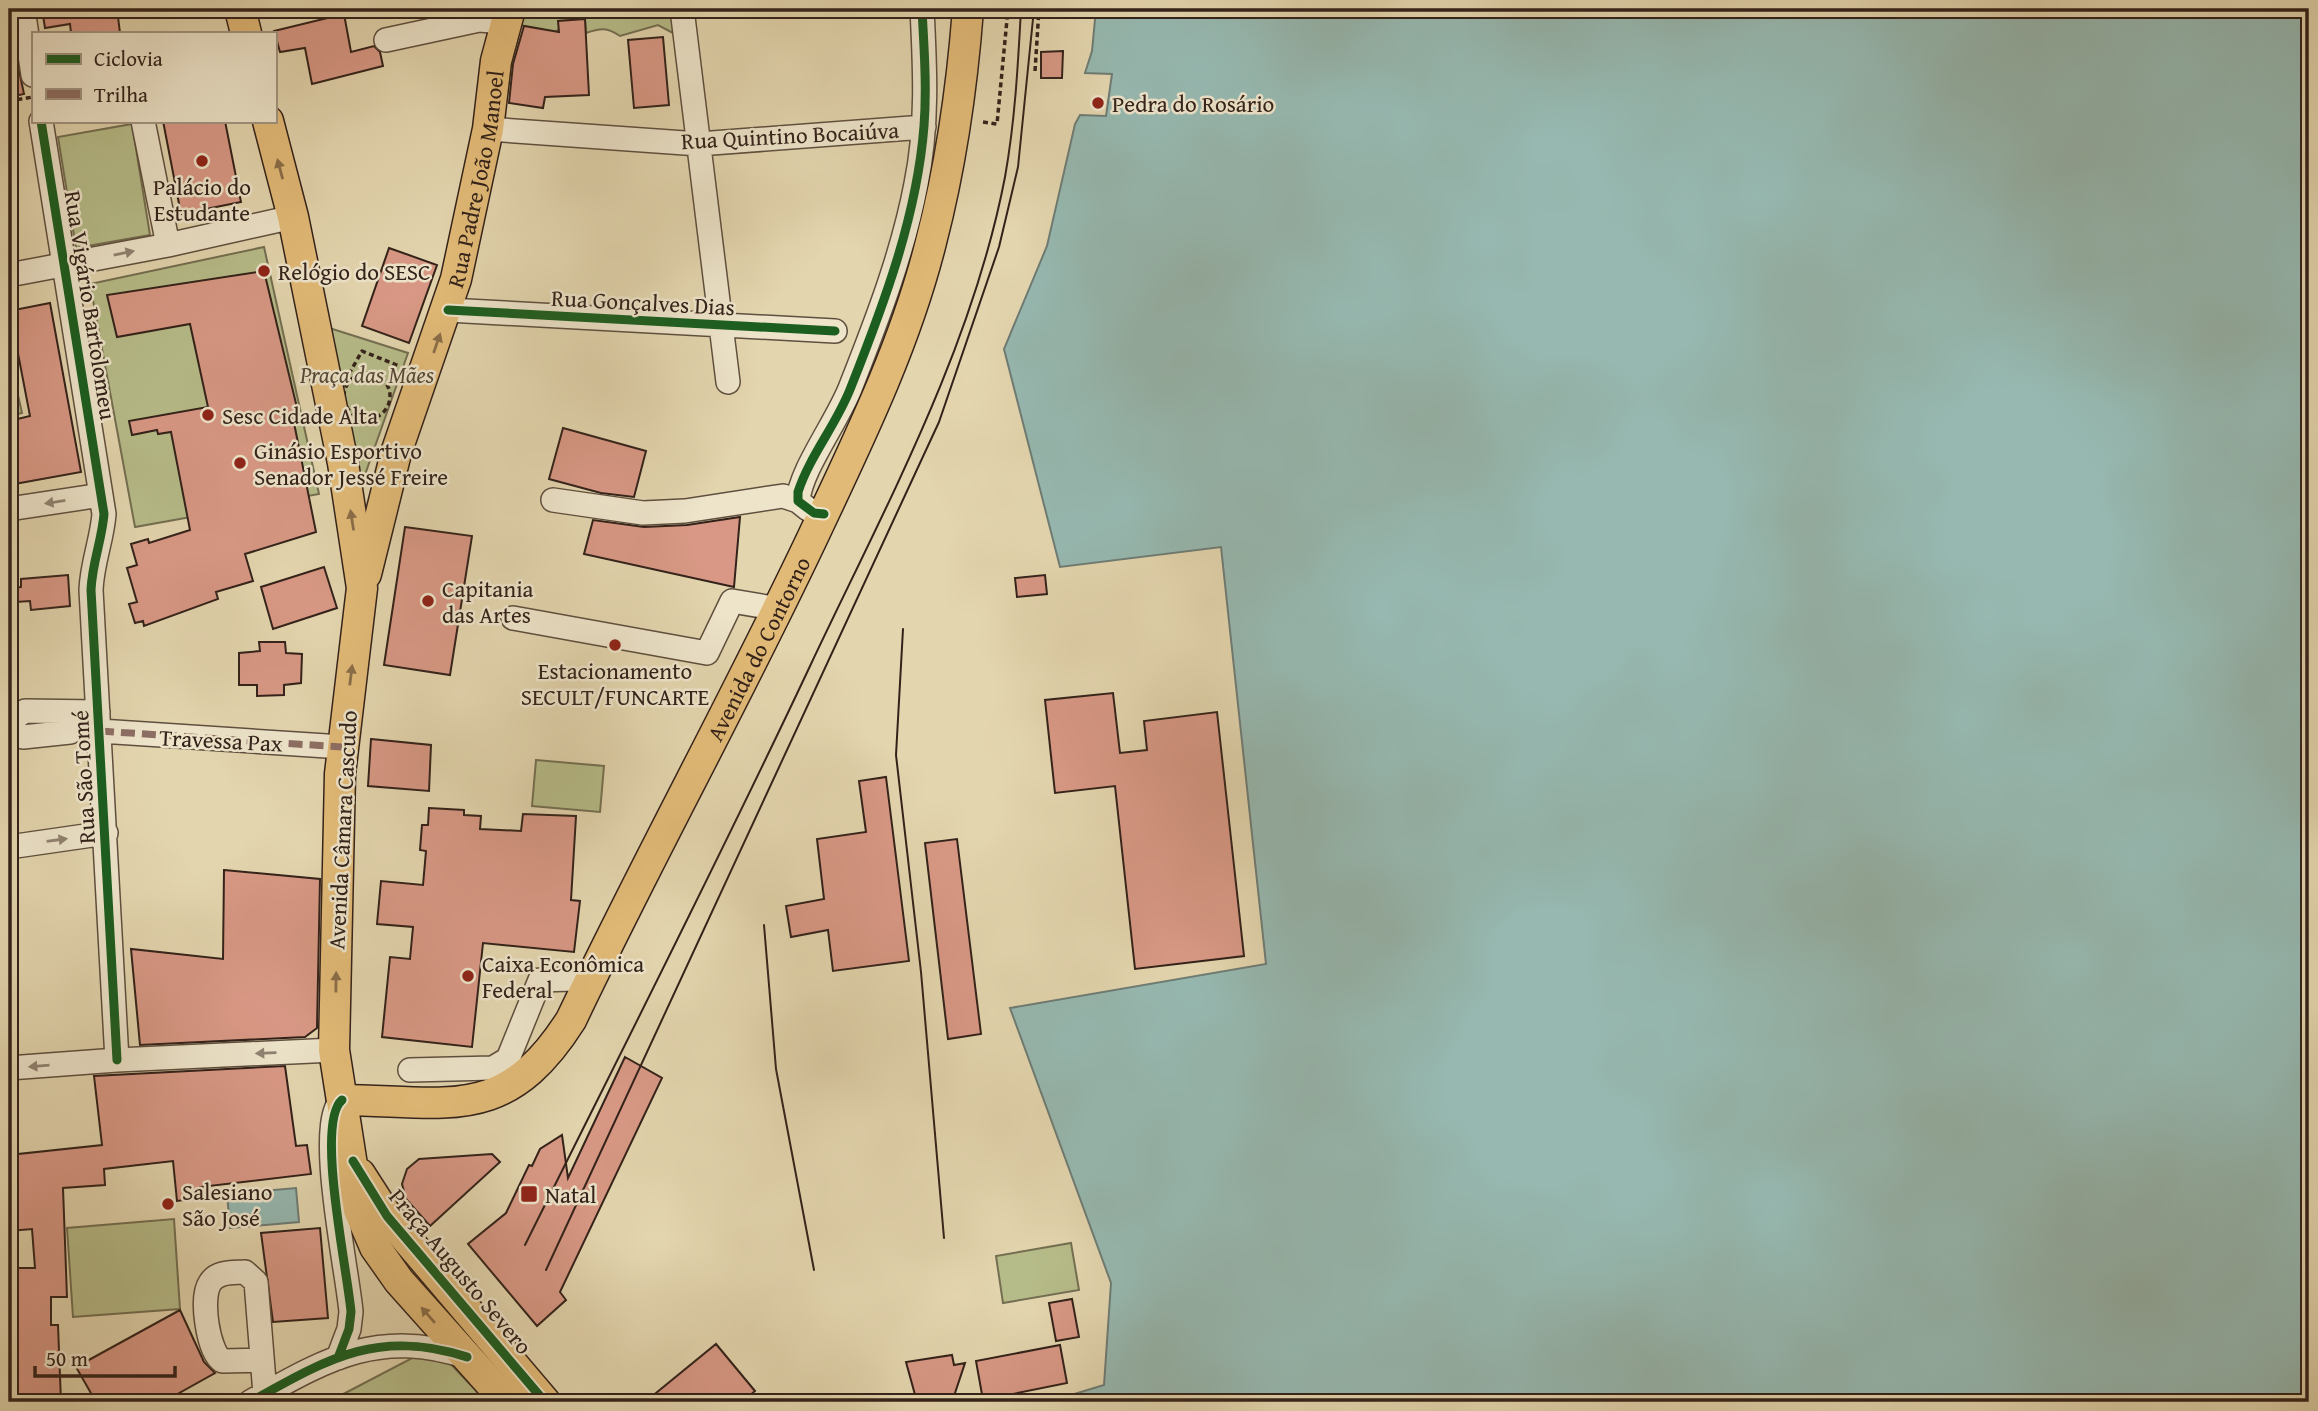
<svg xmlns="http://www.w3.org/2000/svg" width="2318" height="1411" font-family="'Gentium Book Plus',serif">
	<rect width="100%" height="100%" fill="#e3d5ae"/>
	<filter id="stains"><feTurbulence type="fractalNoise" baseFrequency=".00286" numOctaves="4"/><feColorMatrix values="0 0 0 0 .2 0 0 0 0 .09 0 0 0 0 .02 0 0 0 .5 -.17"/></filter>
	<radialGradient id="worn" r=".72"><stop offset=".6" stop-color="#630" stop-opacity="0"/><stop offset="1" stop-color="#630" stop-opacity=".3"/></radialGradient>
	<path fill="#b6bc89" stroke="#746f52" stroke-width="2" d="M525,9H674L677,22L673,33L658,25L620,36C607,27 600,28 586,33L585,19L559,21V29L555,32L514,24Z
		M132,124L150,235L76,248L58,137Z
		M264,247L319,494L135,527L90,284Z
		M323,326L408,353L361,486Z
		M9,355L22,413L9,416Z
		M536,760L604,766L600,812L532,806Z
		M174,1219L180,1309L73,1317L67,1228Z
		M1071,1243L1079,1290L1003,1303L996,1256Z
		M416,1356L445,1358L487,1402H328Z"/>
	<path fill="#96b8b0" stroke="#6e7c74" stroke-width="2" d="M1096,9H2309V1402H1072L1071,1395L1104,1385L1111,1283L1010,1008L1266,964L1221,547L1060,567L1004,349L1047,246L1075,124L1080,115L1106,116L1112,74L1085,73L1092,51Z
		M296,1188L299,1222L230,1228L227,1194Z"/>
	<path fill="#d89885" stroke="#33221a" stroke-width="2" d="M42,9H117L120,33H71L70,24L45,28Z
		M344,14L351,52L374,46L380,52L383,66L312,84L305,48L280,52L274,31Z
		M585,19L589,95L545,97L543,108L509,103L513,64L524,26L559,32L558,21Z
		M663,37L669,105L634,108L628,40Z
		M9,51H15L24,94L9,97Z
		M1063,51L1062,78H1041V52Z
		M163,121H225L241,202L181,214Z
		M389,248L437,265L409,343L362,326Z
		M264,271L298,412L292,413L316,532L245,554L253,581L216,592L218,599L144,626L143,621L135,623L129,604L137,602L127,568L137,565L131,544L148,539L149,543L190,530L171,432L158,434L157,430L132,435L129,421L208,407L190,324L117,337L107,295Z
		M50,303L81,472L9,485V421L30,416L16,343L9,345V311Z
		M563,428L646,451L634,497L601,493L549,479Z
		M740,517L734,587L584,554L593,520L644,527L687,525Z
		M405,527L472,536L450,675L384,665Z
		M324,567L337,608L273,629L261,587Z
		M68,575L70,606L31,610L30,601L16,602L15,588L21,587V579Z
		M1045,575L1047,594L1017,597L1015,578Z
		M259,642H285L286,653L302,654L301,683L284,685V695L257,696V685H239V653L260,651Z
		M1113,693L1120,753L1147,750L1144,721L1217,712L1244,956L1135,969L1115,786L1055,793L1045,700Z
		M371,739L431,745L429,791L368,786Z
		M886,777L909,961L833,971L828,930L791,937L786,906L824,899L817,839L866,832L859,781Z
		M429,808L464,810V815L481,816L480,829L521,831L523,814L576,816L571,900L580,901L574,952L483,943L472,1047L382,1037L390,957L410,959L413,927L377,924L381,881L423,885L426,851L420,850L422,825H428Z
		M957,839L981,1034L948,1039L925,843Z
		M224,870L320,879L317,1028L305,1037L140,1045L131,949L223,959Z
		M625,1057L662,1078L560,1292L566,1300L537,1326L468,1244L506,1213L529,1165L532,1166L540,1149L562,1135L568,1178Z
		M285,1066L296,1146L307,1145L311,1174L200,1187L202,1198L177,1201L173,1161L104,1169L105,1185L63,1188L67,1297H51V1325H58L61,1402H9V1268H35L32,1229L9,1231V1155L102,1145L94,1076Z
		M492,1154L500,1162L430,1226L406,1199L402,1184L407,1169L419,1159Z
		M320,1228L328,1318L273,1322L261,1233Z
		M1072,1299L1079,1337L1056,1341L1049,1303Z
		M180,1310L204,1362L215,1373L163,1402H96L76,1367Z
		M716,1344L755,1391L742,1402H645Z
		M1060,1345L1067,1383L983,1400L976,1361Z
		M952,1355L954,1365L965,1363L952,1402H917L906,1362Z"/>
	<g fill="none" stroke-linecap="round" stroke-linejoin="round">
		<g stroke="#5f4f3f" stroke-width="26">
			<path id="minor" d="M23,9L33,75
				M682,9L728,382
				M386,40L479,20L505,22
				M41,121L104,514C102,540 92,563 91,590L117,1060
				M143,121L168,245
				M488,129L699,144L924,127
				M9,275L168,245L293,217
				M448,310L835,331
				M553,500L643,513L685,511L783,496L798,501L808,509
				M798,501C800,470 839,419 851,386C877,320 903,253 916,184C928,126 925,67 922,9
				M9,509L101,495
				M513,618L707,653L732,601L779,609
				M100,731L342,747
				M70,732L23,737L14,731L13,719L25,711L98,712
				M9,847L106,833
				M9,1068L117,1060L334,1050
				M410,1070L493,1068L508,1059L540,980L572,979L588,986
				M338,1358L349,1329L351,1312C348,1273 315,1123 342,1100
				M262,1360L222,1361C208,1351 200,1298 210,1283C217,1271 233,1273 245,1272L256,1282L265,1394
				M250,1402C327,1359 378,1328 467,1357"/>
		</g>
		<g stroke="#33221a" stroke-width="33">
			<g id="major">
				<path d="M240,9L246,33"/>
				<path d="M268,121L293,217L343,463L362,588L340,774L334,1050L359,1210L375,1247L399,1281L507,1402"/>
				<path id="s1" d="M366,574L396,453L456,279L488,129L496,61L510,9"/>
				<path id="s2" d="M342,1100C449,1101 505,1124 571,1020C650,854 739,694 817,528C861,435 906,342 931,242C951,165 962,88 968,9"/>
				<path d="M360,1174L387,1216L545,1402"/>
			</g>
		</g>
		<path stroke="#33221a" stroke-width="3.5" stroke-dasharray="5 3.5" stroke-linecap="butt" d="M1035,71L1039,9
			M9,101L33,97
			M983,122L997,124L1008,9
			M344 396a23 23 0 1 1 46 0a23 23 0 1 1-46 0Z
			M349,374L362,351L399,366"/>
		<use href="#minor" stroke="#ede4ca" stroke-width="23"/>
		<use href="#major" stroke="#e2ba77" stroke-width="30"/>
		<path stroke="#33221a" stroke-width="2" d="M903,629L896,755L921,972L944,1238
			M764,925L776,1069L814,1270
			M525,1245C621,1052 719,860 811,664C885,507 972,349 1005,177C1015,121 1018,65 1021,9
			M546,1270L939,422L999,247L1018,167L1034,9"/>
		<path stroke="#8d6e63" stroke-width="7" stroke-dasharray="14 7" stroke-linecap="butt" d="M100,731L342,747"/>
		<g stroke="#ede4ca" stroke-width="13">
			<path id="cycleway" d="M41,121L104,514C102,540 92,563 91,590L117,1060
				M448,310L835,331
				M824,514L814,513L798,501V492C810,455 837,424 851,387C884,304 917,216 924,126C927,87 924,48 922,9
				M353,1161L387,1216L545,1402
				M338,1358L349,1329L351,1312C348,1273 315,1123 342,1100
				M250,1402C327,1359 378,1328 467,1357"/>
		</g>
		<use href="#cycleway" stroke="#1b5e20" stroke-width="9"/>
	</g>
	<defs><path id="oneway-solid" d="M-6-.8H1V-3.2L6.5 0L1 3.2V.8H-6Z" transform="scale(1.75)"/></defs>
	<g fill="#8a6e48">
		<use href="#oneway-solid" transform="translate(280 169) rotate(-105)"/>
		<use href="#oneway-solid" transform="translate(437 343) rotate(-71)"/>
		<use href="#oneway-solid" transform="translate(352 520) rotate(-99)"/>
		<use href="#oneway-solid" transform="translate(351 675) rotate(-83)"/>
		<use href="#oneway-solid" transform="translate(336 982) rotate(-89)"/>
		<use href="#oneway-solid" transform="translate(428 1315) rotate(-131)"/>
	</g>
	<g fill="#908372">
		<use href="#oneway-solid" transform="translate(124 253) rotate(-11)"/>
		<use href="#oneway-solid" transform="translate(55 502) rotate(171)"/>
		<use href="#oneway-solid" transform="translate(57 840) rotate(-8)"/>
		<use href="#oneway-solid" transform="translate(266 1053) rotate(178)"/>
		<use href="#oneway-solid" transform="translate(39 1066) rotate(175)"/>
	</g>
	<g fill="#8f2418" stroke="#ede4ca" stroke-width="2.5">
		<circle cx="1098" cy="103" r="7"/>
		<circle cx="202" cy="161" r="7"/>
		<circle cx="264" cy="271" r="7"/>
		<circle cx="208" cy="415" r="7"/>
		<circle cx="240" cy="463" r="7"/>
		<circle cx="428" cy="601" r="7"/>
		<circle cx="615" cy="645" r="7"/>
		<circle cx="468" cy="976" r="7"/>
		<rect x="520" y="1185" width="18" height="18" rx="3.5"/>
		<circle cx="168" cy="1204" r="7"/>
	</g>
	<g text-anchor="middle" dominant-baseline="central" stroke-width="5" stroke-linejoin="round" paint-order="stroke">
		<g font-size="23" fill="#33221a" stroke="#ede4ca" text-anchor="start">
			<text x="1112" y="103">Pedra do Rosário</text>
			<text x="202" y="186" text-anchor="middle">Palácio do<tspan x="202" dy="26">Estudante</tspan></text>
			<text x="278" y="271">Relógio do SESC</text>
			<text x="222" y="415">Sesc Cidade Alta</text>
			<text x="254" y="450">Ginásio Esportivo<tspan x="254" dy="26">Senador Jessé Freire</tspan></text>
			<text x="442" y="588">Capitania<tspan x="442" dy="26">das Artes</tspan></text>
			<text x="615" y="670" text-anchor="middle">Estacionamento<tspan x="615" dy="26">SECULT/FUNCARTE</tspan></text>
			<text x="482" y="963">Caixa Econômica<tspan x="482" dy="26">Federal</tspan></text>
			<text x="182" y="1191">Salesiano<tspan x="182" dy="26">São José</tspan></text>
			<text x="545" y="1194">Natal</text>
		</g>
		<g font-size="23" fill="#33221a" stroke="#ede4ca">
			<text transform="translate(790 135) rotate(-3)">Rua Quintino Bocaiúva</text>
			<text stroke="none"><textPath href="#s1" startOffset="411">Rua Padre João Manoel</textPath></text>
			<text transform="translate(643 302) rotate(3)">Rua Gonçalves Dias</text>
			<text transform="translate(91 305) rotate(81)">Rua Vigário Bartolomeu</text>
			<text stroke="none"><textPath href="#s2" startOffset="677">Avenida do Contorno</textPath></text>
			<text transform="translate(221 740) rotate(3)">Travessa Pax</text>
			<text transform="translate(83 777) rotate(-93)">Rua São Tomé</text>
			<text transform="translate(342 830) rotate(-87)">Avenida Câmara Cascudo</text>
			<text transform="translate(461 1271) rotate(50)">Praça Augusto Severo</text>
		</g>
		<g font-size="23" font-style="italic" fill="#544836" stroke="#ede4ca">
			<text x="367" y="374">Praça das Mães</text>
		</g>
	</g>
	<rect width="2318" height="1411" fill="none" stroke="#e3d5ae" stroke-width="35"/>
	<rect x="10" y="10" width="2297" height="1390" fill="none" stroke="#33221a" stroke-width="3.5"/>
	<rect x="18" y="18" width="2283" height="1376" fill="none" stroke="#33221a" stroke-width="2"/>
	<rect x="32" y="32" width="245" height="91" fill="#ede4ca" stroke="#a39684" stroke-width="2"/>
	<rect x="46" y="54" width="35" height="10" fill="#1b5e20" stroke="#a39684" stroke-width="2"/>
	<text x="94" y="66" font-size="21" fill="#33221a">Ciclovia</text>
	<rect x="46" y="89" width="35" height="10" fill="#8d6e63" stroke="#a39684" stroke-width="2"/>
	<text x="94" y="102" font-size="21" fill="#33221a">Trilha</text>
	<path d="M35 1366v10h140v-10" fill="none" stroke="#33221a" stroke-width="3.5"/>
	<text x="46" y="1366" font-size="21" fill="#33221a" stroke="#ede4ca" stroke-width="5" paint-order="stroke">50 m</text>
	<rect width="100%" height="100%" filter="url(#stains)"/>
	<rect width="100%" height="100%" fill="url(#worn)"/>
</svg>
